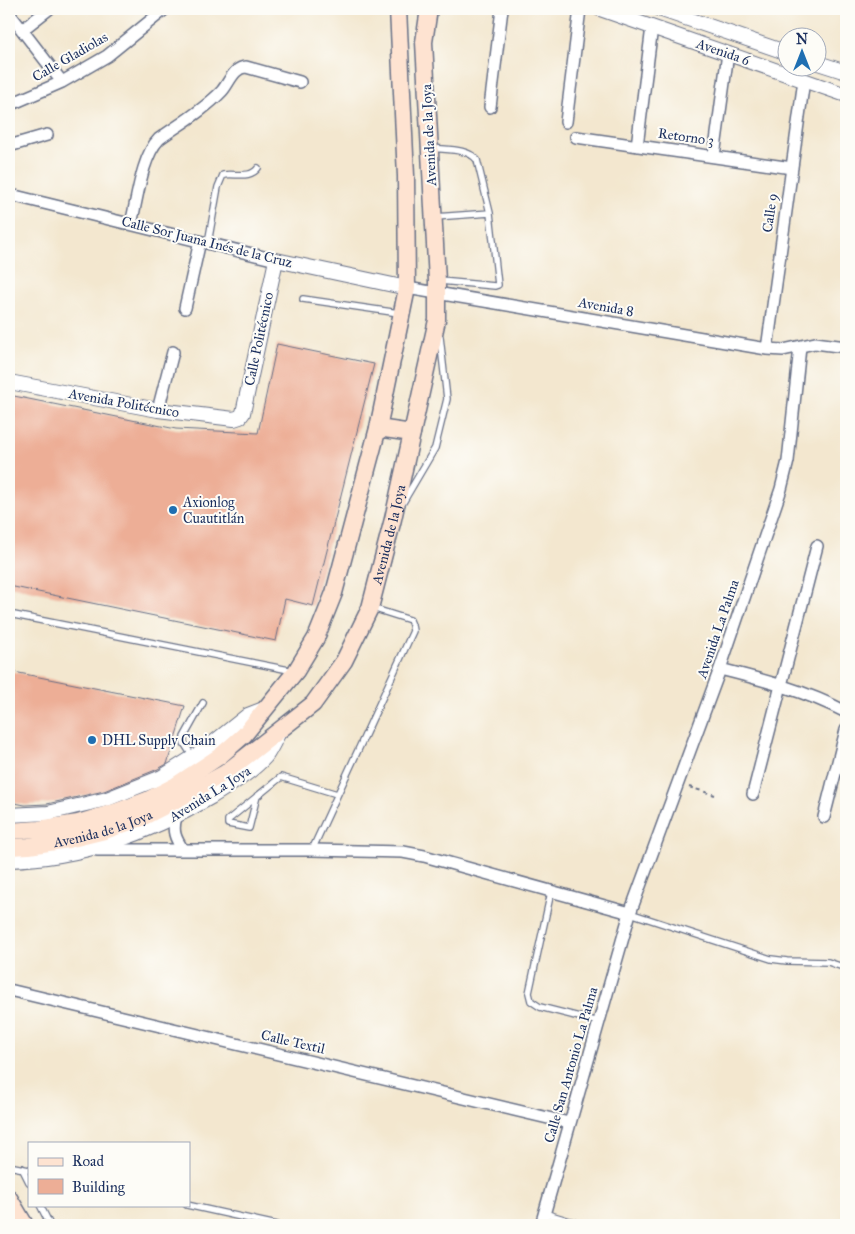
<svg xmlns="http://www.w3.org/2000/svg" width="855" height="1234" font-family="'IM FELL Great Primer',serif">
	<rect width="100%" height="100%" fill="#fdfcf7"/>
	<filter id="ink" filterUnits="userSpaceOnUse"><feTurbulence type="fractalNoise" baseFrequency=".02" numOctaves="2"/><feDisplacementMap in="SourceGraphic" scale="10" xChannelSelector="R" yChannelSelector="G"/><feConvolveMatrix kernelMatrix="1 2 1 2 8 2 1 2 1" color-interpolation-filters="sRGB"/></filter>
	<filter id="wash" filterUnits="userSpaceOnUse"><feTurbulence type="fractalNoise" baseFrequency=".0096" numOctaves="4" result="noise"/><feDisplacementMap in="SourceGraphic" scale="20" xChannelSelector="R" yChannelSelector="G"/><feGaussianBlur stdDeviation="1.12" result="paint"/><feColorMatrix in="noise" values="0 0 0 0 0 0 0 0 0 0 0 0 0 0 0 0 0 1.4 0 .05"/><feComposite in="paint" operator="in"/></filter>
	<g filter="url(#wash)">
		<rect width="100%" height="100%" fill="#f3e7cf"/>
		<g id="blocks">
			<path fill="#edae96" d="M277,344L374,364L313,606L285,599L276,641L9,586V395L176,429L258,433Z
				M9,671L185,706L167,764L158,769L104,791L47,804L25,805L9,802Z"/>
		</g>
	</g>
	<g filter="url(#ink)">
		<use href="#blocks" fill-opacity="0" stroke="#676f86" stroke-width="1"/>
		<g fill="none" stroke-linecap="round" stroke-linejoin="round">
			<g stroke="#676f86" stroke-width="8">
				<path id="service" d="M432,148C445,150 468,148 477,160L490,213L435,217
					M208,243L218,187L223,175C236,173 250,179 258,168
					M440,281L495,286L498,285L490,213
					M303,299L399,313
					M402,504L435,448L447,399L440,337
					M9,614L294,671
					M193,757L184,743V737L203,703
					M257,796L249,828L228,824V820L281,777L337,794
					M312,850L413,631L412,625L410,620L372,608
					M551,892L529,993L531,1001L540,1007L599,1022
					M630,913L771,959L787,961L828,962L846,968
					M9,1166L29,1170
					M22,1168L29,1182
					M40,1205L50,1225
					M187,1205L277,1225
					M544,1213L583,1225"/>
			</g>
			<g stroke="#676f86" stroke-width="14">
				<path id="minor" d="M9,13L62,82
					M22,30L49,9
					M9,105L62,82L107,56L165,9
					M490,107L502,9
					M566,122L580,9
					M576,137L792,168
					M9,146L47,135
					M637,146L652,27
					M714,156L728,53
					M9,196H15L276,260
					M131,224C137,200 142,156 159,139C180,124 204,110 222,91C229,83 234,67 246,67L300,82
					M407,288L767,349L783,350L815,343L846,347
					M185,308L200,241
					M767,349L804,80
					M158,410L173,352
					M720,669C764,680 806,691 846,712
					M753,794L817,546
					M176,817C172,831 175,838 183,850
					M824,817L846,730
					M97,850H312L403,852L424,856L630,913
					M9,990L569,1123
					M541,1225L630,913L720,669L781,489L788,461L800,347"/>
			</g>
			<g stroke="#676f86" stroke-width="16">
				<path id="tertiary" d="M600,9L846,95
					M659,9L788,53
					M818,63L846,72
					M9,382L158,410L234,419L240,417L243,413L276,260L407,288
					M9,815L48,813L107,799L162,777L203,751L248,715L266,708
					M9,860C83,858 148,834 211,797C230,785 251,773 266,756C271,749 275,740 279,732"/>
			</g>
			<g stroke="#676f86" stroke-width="19">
				<g id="secondary">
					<path d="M378,428L412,433"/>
					<path d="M9,831L39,829L78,823L115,812L147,800L176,785L220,756L244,735L296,671L316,638L334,593L378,428L407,288L406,176L398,9"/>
					<path id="s1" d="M9,847L29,846L68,840L105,831L142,818L173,802L225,773L313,704L344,661L370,608L393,519L437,320V281L424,42L429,9"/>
					<path d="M9,1198L25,1225"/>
				</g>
			</g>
			<path stroke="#676f86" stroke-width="2" stroke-dasharray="4 4" stroke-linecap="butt" d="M689,787L715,795"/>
			<use href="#service" stroke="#fff" stroke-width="5.5"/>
			<use href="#minor" stroke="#fff" stroke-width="11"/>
			<use href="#tertiary" stroke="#fff" stroke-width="14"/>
			<use href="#secondary" stroke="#fee3d1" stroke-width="16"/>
		</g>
	</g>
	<g fill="#1f6fb2" stroke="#fdfcf7" stroke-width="2">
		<circle cx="173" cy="510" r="5"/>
		<circle cx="92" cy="740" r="5"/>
	</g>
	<g text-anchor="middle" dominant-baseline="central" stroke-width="4" stroke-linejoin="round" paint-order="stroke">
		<g font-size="14" fill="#1b2f5e" stroke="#fdfcf7">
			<text transform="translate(723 52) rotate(19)">Avenida 6</text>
			<text transform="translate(70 57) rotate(-30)">Calle Gladiolas</text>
			<text transform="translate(429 135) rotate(-93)">Avenida de la Joya</text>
			<text transform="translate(686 137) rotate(8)">Retorno 3</text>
			<text transform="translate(770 213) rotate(-82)">Calle 9</text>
			<text transform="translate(207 242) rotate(14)">Calle Sor Juana Inés de la Cruz</text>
			<text transform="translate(606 307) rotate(10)">Avenida 8</text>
			<text transform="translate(259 339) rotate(-78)">Calle Politécnico</text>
			<text transform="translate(124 403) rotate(10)">Avenida Politécnico</text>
			<text stroke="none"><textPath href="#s1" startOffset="531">Avenida de la Joya</textPath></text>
			<text transform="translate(718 629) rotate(-71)">Avenida La Palma</text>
			<text transform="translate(210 794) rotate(-32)">Avenida La Joya</text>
			<text stroke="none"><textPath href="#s1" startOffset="96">Avenida de la Joya</textPath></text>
			<text transform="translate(293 1042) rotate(13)">Calle Textil</text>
			<text transform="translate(571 1065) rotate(-74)">Calle San Antonio La Palma</text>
		</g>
		<g font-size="14" fill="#1b2f5e" stroke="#fdfcf7" text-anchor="start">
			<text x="183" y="502">Axionlog<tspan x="183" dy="16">Cuautitlán</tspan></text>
			<text x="102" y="740">DHL Supply Chain</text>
		</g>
	</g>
	<rect width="855" height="1234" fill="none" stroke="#fdfcf7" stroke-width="30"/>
	<rect x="28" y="1142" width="162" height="65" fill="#fdfcf7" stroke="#a3aaba"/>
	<rect x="38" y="1158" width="25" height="8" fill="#fee3d1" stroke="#a3aaba"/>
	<text x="72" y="1166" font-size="15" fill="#1b2f5e">Road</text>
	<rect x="38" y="1179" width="25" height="15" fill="#edae96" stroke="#a3aaba"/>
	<text x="72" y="1192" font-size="15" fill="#1b2f5e">Building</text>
	<g transform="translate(802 52)"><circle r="24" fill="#fdfcf7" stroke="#a3aaba"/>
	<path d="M0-4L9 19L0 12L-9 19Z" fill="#1f6fb2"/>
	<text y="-8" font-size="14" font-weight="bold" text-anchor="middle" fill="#1b2f5e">N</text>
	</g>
</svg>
